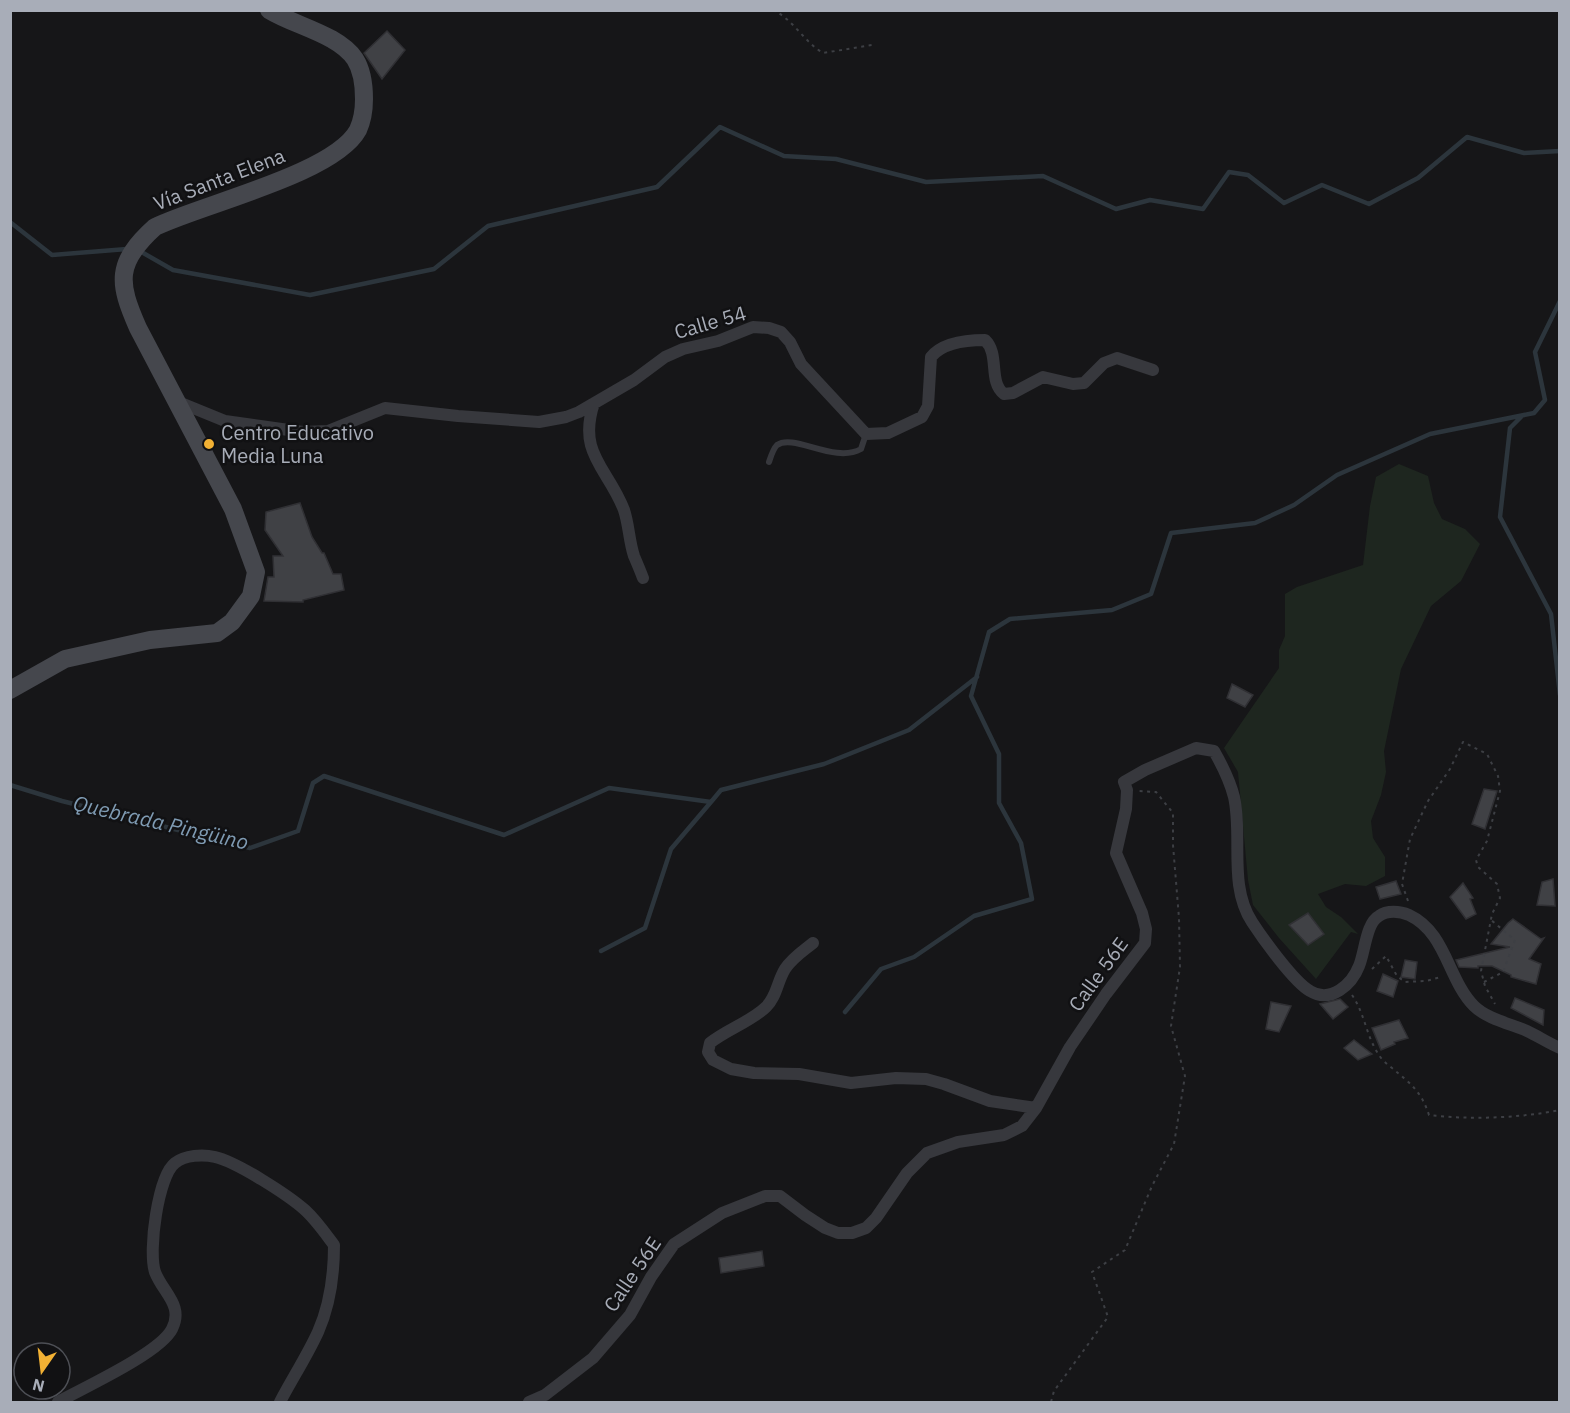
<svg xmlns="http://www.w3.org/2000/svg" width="1570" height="1413" font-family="'IBM Plex Sans',sans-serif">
	<rect width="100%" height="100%" fill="#161618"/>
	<path fill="#1e261f" d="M1399,464L1428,476L1434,503L1442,519L1465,529L1480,544L1461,581L1431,606L1401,669L1384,751L1386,772L1381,795L1371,821L1373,838L1385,857V876L1366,886L1345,884L1318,894L1326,907L1341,917L1358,934L1351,932L1316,979L1279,938L1253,905L1248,880L1238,772L1224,748L1279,668V650L1285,636V594L1297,587L1363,565L1370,506L1376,477Z"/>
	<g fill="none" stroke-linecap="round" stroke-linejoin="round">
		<path stroke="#2c353c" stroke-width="4.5" d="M10,222L52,255L127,249
			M138,250L173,270L310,295L434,269L488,226L657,187L720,127L784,156L836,159L926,182L1043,176L1116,209L1150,200L1203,209L1229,172L1248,175L1284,203L1322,185L1369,204L1418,178L1467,137L1524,153L1560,151
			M1521,417L1510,428L1500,517L1551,614L1560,695
			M10,785L62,801L250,848L298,831L313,783L324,776L504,835L609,788L711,802L721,790L824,764L909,730L977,677
			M601,951L645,928L671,849L711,802
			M845,1012L881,969L914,957L974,916L1032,899L1021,843L999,803V754L971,696L989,632L1010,619L1112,610L1151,594L1171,533L1255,523L1294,505L1337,475L1430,434L1534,413L1545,400L1535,352L1560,301"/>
	</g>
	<path fill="#404145" stroke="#303034" stroke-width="1.5" d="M387,31L405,50L382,79L364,53Z
		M300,503L312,537L322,553H324L333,574H341L344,590L303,600V602L264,601L268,577H274L273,556H283L265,530L266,512Z
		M1232,684L1253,695L1245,707L1227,698Z
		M1484,789L1497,791L1485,829L1472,824Z
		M1553,879L1555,906L1537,905L1542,882Z
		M1396,881L1401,894L1380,899L1376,887Z
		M1463,883L1473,898L1470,899L1476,914L1466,919L1450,897Z
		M1308,913L1324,934L1308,945L1289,925Z
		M1513,919L1541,939L1544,938L1529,959L1541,964L1536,984L1511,977V975L1492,966H1478V968L1459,967L1456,960L1510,947L1491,944L1508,923Z
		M1405,960L1417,962L1415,979L1401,977Z
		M1383,974L1398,981L1393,997L1377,991Z
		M1515,998L1544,1010L1543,1025L1511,1008Z
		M1340,999L1348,1007L1333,1019L1320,1004Z
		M1271,1002L1291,1006L1279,1032L1266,1029Z
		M1399,1020L1408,1038L1394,1042L1395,1044L1381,1050L1372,1028Z
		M1354,1040L1372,1054L1358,1060L1344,1048Z
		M762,1251L764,1266L721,1273L719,1258Z"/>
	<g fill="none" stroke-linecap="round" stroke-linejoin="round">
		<path stroke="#3d3f44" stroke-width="2" stroke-dasharray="3 4.5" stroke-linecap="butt" d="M773,10C794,20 804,42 823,53L872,45
			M1408,901L1402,884L1410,839L1428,801L1450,769L1463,742L1487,754L1498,776L1500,791L1487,841L1476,860L1478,867L1497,884L1500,898L1492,914L1481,971L1485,986L1495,1004
			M1372,969L1386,956L1397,976L1405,982L1426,981L1441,977
			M1484,982L1503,972L1515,940L1491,920
			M1352,995C1365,1014 1366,1036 1379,1055C1382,1060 1387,1064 1392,1068C1411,1084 1421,1091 1429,1115C1469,1120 1521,1118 1560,1110
			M1051,1402L1054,1391L1108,1317L1092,1272L1125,1250L1152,1186L1174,1144L1185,1076L1171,1026L1180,967L1179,918L1173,845V813L1156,792L1139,791"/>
		<path stroke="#37383d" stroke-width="6" d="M769,462C771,456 773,449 777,445C794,433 834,464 861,449L866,434"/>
		<path stroke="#37383d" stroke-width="12" d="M176,401L225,421L303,432L328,431L385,408L458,416L539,422L566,417L579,412L634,380L665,357L683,349L718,341L753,327L769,328L781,332L790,342L801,364L866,434L888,433L922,417L928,406L931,357C943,342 967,340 985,340C1000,354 988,382 1004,394L1013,393L1043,377L1073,384L1084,383L1104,363L1117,358L1153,370
			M594,403C577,454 608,468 624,510C629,525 629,541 634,556C637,563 640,570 643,578
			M813,943C803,951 792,958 785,969C777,982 777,996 766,1007C752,1021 726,1030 710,1043L708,1052L713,1060L731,1069L754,1073L799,1074L851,1083L896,1078L926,1079L944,1084L990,1101L1036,1108
			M58,1402C83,1388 160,1353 172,1329C184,1305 163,1293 155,1272C148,1251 158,1176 175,1163C185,1155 203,1154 215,1157C237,1162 288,1195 305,1210C316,1220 325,1233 334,1245C334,1274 330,1305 318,1332C307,1356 292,1379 280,1402
			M529,1402L545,1395L593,1358L630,1315L651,1277L674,1244L722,1213L765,1196H780L805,1215L825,1228L838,1233H852L866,1228L876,1218L907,1173L927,1153L958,1142L1004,1135L1022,1126L1036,1108L1070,1047L1106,994L1145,943L1146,929L1142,913L1116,853L1126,809L1127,790L1124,782L1145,770L1196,748L1214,751C1222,765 1230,781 1234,797C1243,837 1228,885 1252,922C1263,939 1294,982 1310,991C1331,1004 1352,984 1359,966C1365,952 1366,923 1379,916C1387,910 1400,911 1409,915C1446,932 1448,980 1474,1006C1487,1019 1511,1024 1527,1031C1538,1036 1548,1043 1560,1048"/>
		<path stroke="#45474d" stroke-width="18" d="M10,690L65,659L150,640L217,633L232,622L251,596L256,572L233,509L138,328C118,283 115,263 155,227C202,204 334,174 358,130C363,119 364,110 364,99C364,87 362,70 355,59C338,34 295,26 269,10"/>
	</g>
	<circle fill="#f2b134" stroke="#111113" stroke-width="2" cx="209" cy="444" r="6"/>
	<g text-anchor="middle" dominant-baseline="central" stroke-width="5" stroke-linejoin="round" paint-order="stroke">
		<g font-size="20" fill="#a8adb8" stroke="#111113">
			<text transform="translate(219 179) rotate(-21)">Vía Santa Elena</text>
			<text transform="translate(710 322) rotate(-16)">Calle 54</text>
			<text transform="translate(1098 974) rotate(-54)">Calle 56E</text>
			<text transform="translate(632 1274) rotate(-56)">Calle 56E</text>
		</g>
		<g font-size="20" fill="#a8adb8" stroke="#111113" text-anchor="start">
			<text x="221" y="432">Centro Educativo<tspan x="221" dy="23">Media Luna</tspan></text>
		</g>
		<g font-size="21" font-style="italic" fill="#7f9bb3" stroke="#111113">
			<text transform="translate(161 822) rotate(13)">Quebrada Pingüino</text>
		</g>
	</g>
	<rect width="1570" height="1413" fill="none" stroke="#a8adb8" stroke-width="24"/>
	<g transform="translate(42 1371) rotate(194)"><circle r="28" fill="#111113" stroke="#4d4f55" stroke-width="1.5"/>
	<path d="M0-4.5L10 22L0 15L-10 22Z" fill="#f2b134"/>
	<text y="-9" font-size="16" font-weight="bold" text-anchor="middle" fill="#a8adb8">N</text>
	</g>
</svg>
